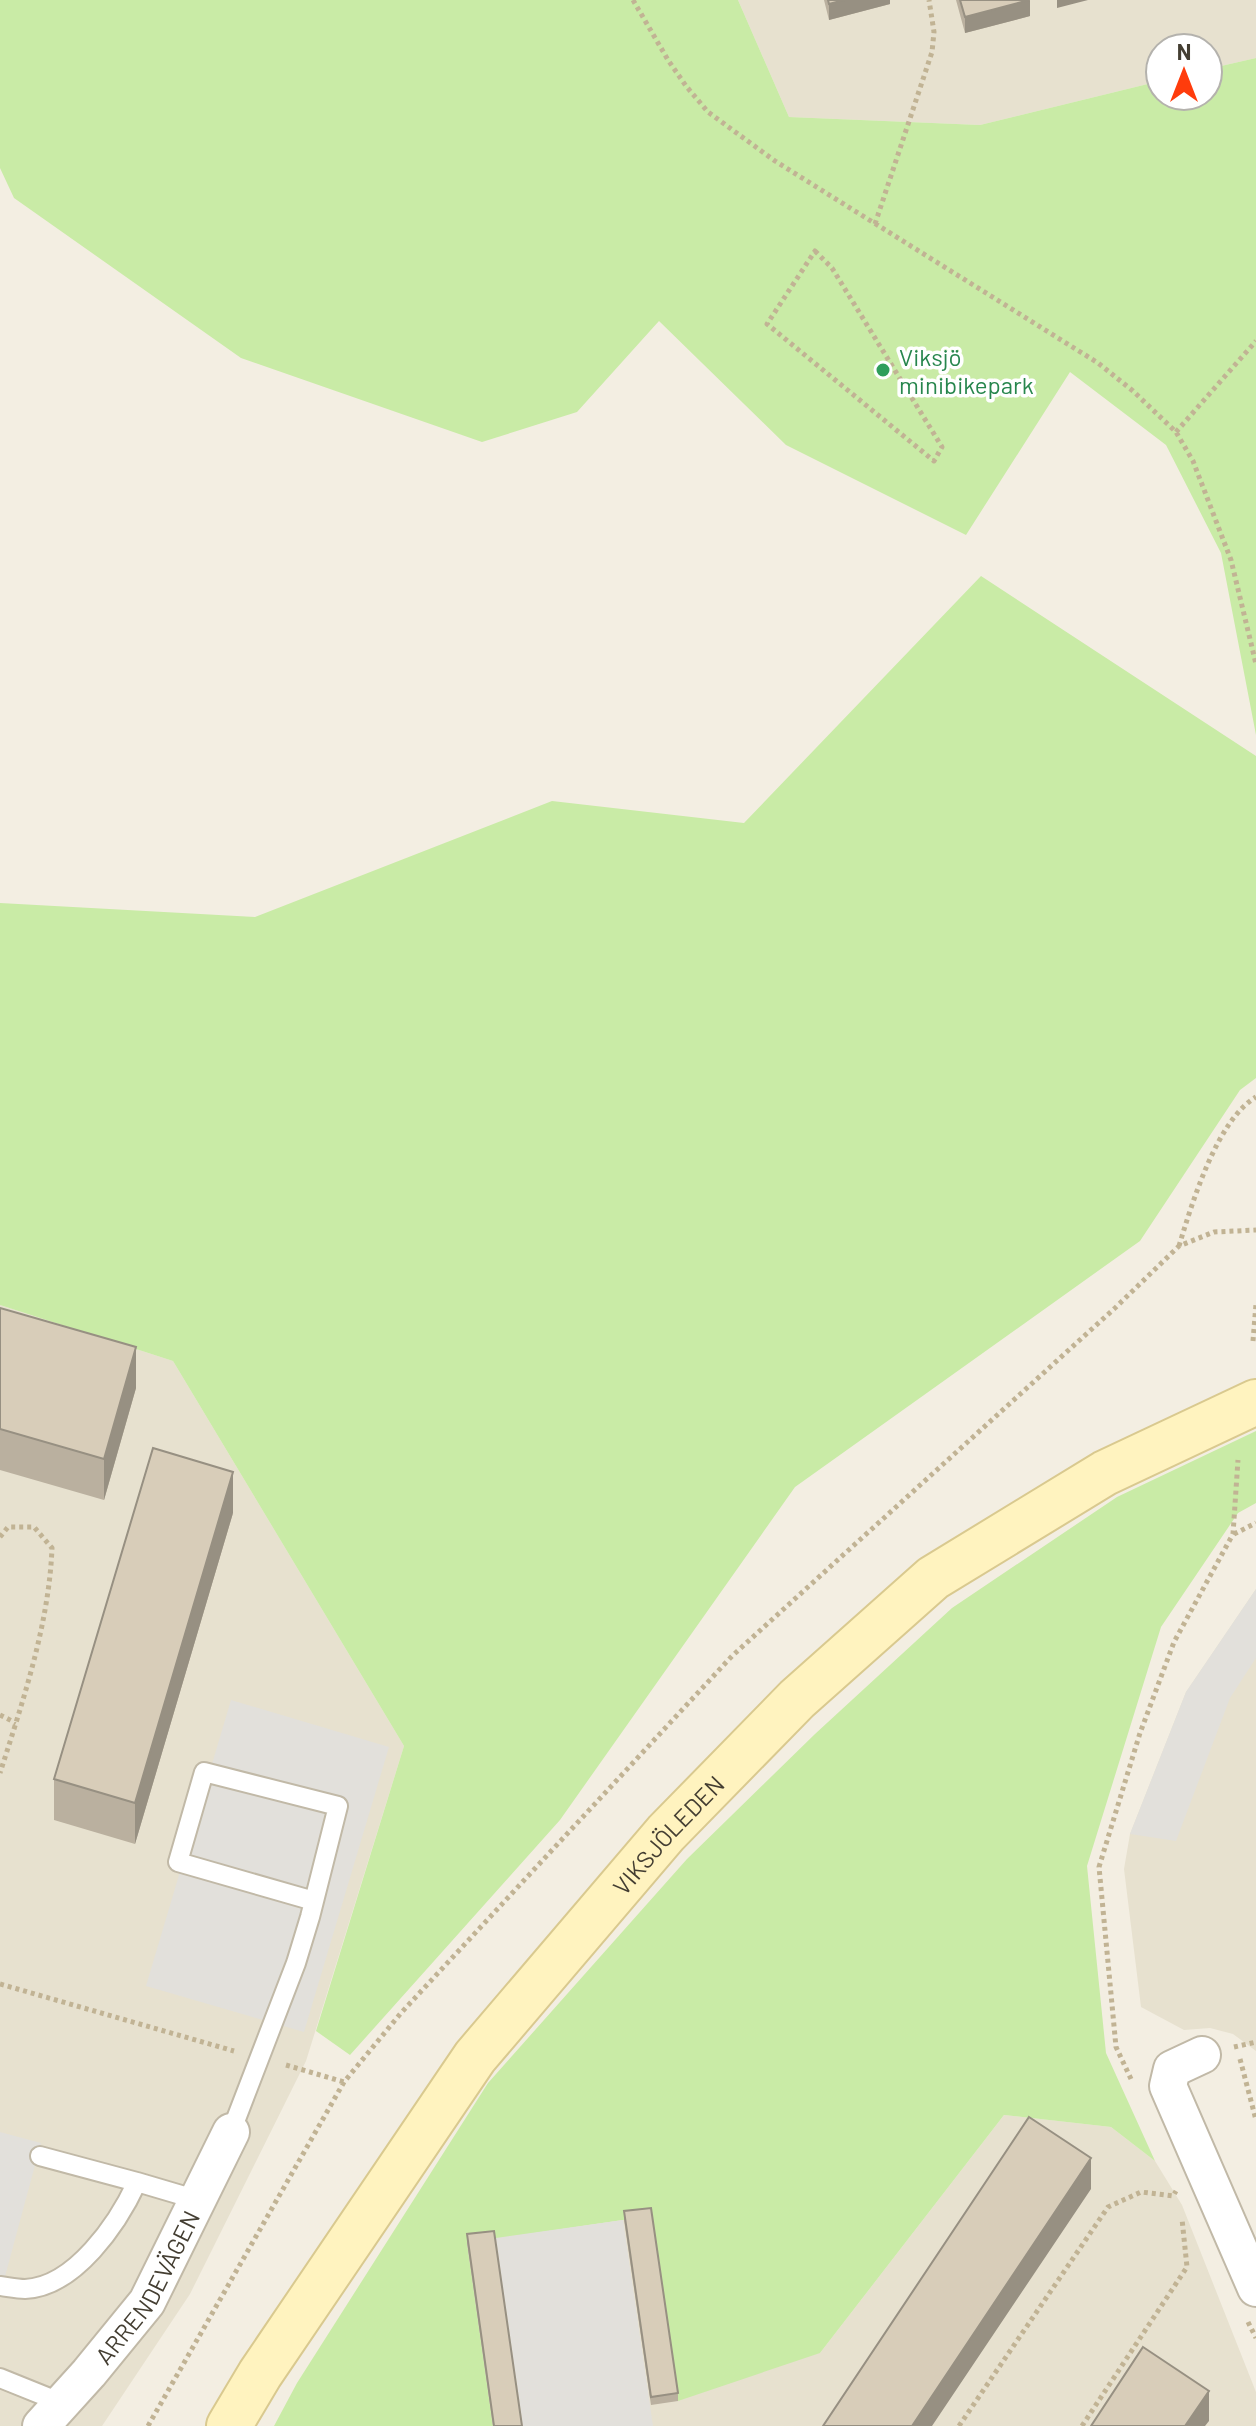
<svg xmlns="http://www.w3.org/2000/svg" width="1256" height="2426" font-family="Barlow,sans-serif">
	<rect width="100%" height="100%" fill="#f3eee2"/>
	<path fill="#e7e1cf" d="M738,0H1256V58L1208,69V48H1160V81L980,125L789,117Z
		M0,1305L173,1361L404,1746L306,2061L190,2294L102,2426H0Z
		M1256,1589V2051L1233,2034L1210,2028L1184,2030L1141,2007L1124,1869L1130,1834L1186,1692Z
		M1004,2115L1111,2127L1155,2161L1182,2205L1256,2392V2426H493L467,2243L651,2216L820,2353Z"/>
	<path fill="#c9eba6" d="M0,0H738L789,117L980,125L1160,81V96H1208V69L1256,58V735L1221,553L1166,445L1070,372L966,535L786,445L659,321L577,412L482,442L241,358L14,198L0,168Z
		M981,576L1256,756V1078L1240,1090L1140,1241L795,1487L560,1820L350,2055L316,2031L404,1746L173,1361L0,1305V903L255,917L552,801L744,823Z
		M1256,1431V1503L1238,1513L1161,1627L1087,1866L1106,2053L1155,2161L1111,2127L1004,2115L820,2353L678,2401L650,2216L467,2243L493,2426H274L297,2383L488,2083L687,1859L815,1734L952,1608L1117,1497Z"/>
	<path fill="#e2e0db" d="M1256,1589V1658L1230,1698L1176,1841L1130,1834L1186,1692Z
		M231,1700L389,1747L304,2032L146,1986Z
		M0,2132L41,2143L0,2295Z
		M623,2220L653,2426H523L496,2238Z"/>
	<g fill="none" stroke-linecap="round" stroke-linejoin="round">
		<g stroke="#c1b9a7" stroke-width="22">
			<path id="lane" d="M231,2132L296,1963L310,1917L338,1806L204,1772L178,1862L314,1901
				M40,2156L137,2182
				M0,2286C8,2287 17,2289 25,2289C75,2287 118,2223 137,2182L198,2200
				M0,2378L62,2403"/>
		</g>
		<g stroke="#c1b9a7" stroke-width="40">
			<g id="street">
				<path d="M1202,2055L1172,2069L1168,2086L1256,2288"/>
				<path id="s1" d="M41,2426L89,2373L147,2302L231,2132"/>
			</g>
		</g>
		<g stroke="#d9c98f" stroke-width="48">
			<g id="secondary">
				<path id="s2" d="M229,2426L260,2374L475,2057L666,1833L797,1699L933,1578L1105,1473L1256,1402"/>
			</g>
		</g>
		<path stroke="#c1b394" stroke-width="5" stroke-dasharray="4 4" stroke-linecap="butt" d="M633,0L668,60L686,86L708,112L775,161L1098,363L1133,391L1176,432L1193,461L1231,560L1256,664
			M875,224L932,52L934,32L929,0
			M815,251L832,268L942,447L934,461L767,324Z
			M1176,432L1256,341
			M1179,1246C1192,1203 1217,1120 1256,1097
			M1253,1341L1256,1304
			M1234,1534L1256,1523
			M0,1537L8,1527H34L52,1548C49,1624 23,1701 0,1773
			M0,1715L16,1723
			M0,1984L234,2051
			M1234,2047L1256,2042
			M1240,2059L1256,2120
			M286,2065L344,2082
			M1131,2079L1116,2047L1099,1867L1140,1733L1174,1642L1233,1534L1238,1460
			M1248,2322L1256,2338
			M148,2426L344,2082L401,2013L732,1656L1115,1308L1179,1246L1214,1232L1256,1230
			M959,2426L1108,2207L1141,2192L1173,2196L1176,2191
			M1082,2426L1187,2267L1182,2219"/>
		<use href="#lane" stroke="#fff" stroke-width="18"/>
		<use href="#street" stroke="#fff" stroke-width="36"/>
		<use href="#secondary" stroke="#fff3bf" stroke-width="44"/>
	</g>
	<path fill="#bab09f" d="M824,0H890V4L829,20Z
		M956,0H1030V16L965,33Z
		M0,1308L136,1388L104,1500L0,1470Z
		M233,1513L135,1844L54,1820V1779Z
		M624,2211L678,2393V2401L651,2405L624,2220Z
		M467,2234L522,2426H493L467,2243Z"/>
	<path fill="#979082" d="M844,0H890V4L829,20V4Z
		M1030,0V16L965,33V17Z
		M1057,0H1088L1057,8Z
		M136,1347V1388L104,1500V1459Z
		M233,1472V1513L135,1844V1803Z
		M1091,2158V2189L932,2426H912Z
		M1209,2391V2421L1205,2426H1185Z"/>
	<path fill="#d8cdb9" stroke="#979082" stroke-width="2" d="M828,0H844L829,4Z
		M960,0H1029L965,17Z
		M0,1308L136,1347L104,1459L0,1429Z
		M153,1448L233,1472L135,1803L54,1779Z
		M1029,2117L1091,2158L912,2426H823Z
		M651,2208L678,2393L651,2397L624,2211Z
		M494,2231L522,2426H494L467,2234Z
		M1143,2347L1209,2391L1185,2426H1091Z"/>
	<circle fill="#2e9e5b" stroke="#fff" stroke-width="3" cx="883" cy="370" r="8"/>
	<g text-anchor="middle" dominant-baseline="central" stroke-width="7" stroke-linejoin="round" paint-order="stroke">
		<g font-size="24" fill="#27864d" stroke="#fff" text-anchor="start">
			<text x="899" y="356">Viksjö<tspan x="899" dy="28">minibikepark</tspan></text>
		</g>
		<g font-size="24" fill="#443e32" stroke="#fff">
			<text stroke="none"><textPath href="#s2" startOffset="738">VIKSJÖLEDEN</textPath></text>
			<text stroke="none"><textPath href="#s1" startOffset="176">ARRENDEVÄGEN</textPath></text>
		</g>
	</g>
	<g transform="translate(1184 72)"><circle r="38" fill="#ffffff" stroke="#b4b2ad" stroke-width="2"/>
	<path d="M0-6L14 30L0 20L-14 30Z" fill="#ff3c0c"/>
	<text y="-12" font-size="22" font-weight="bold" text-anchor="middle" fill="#443e32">N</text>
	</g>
</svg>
